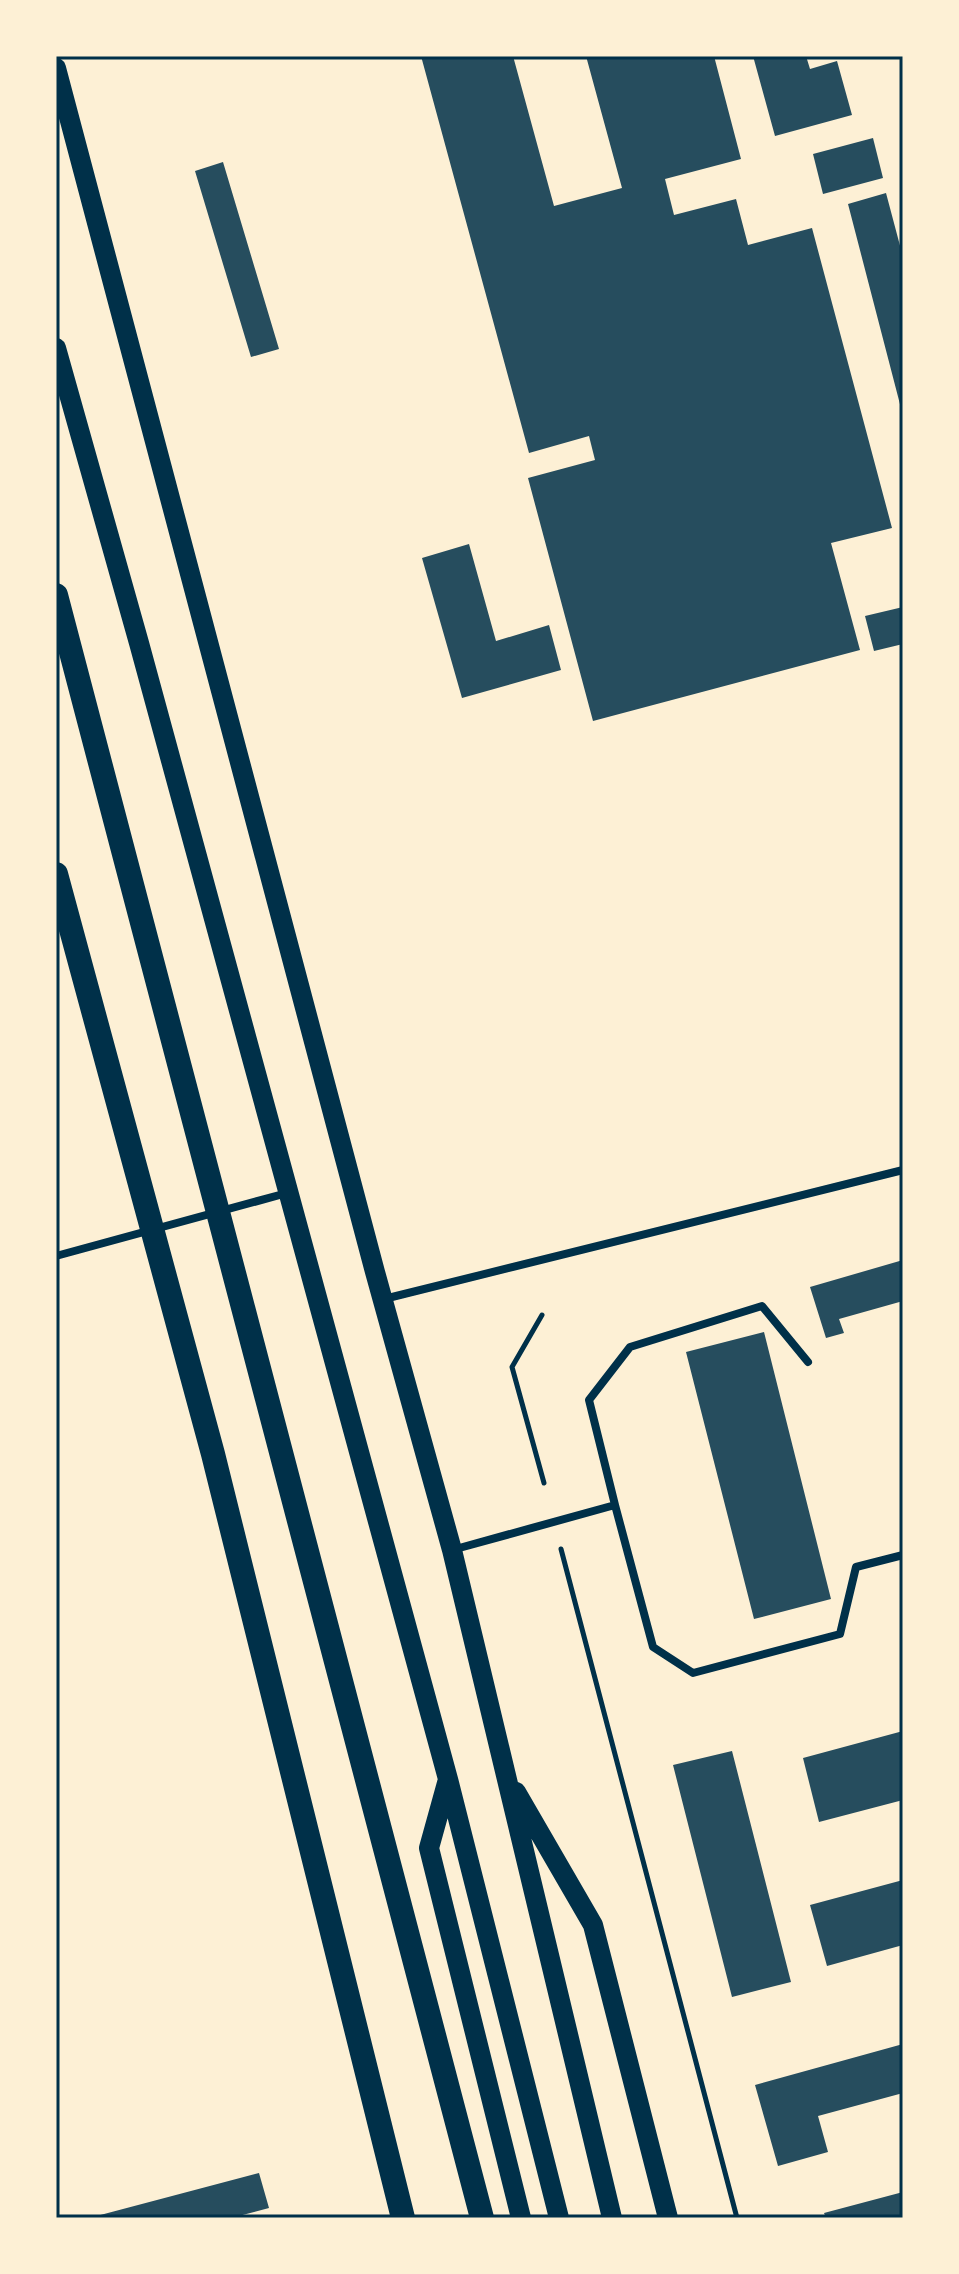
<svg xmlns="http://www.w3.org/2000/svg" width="959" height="2274" font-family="Inter,sans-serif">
	<rect width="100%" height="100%" fill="#fdf0d5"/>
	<path fill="#264d5e" d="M421,56H513L554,206L622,188L586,56H714L741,159L665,179L674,215L736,199L748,245L812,228L892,528L831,543L860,650L593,721L528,478L595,460L589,436L529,453Z
		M753,56H806L810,69L837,61L852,115L775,136Z
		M873,138L883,178L823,194L813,154Z
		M223,162L279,349L251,357L195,171Z
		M886,193L903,257L902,412L848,204Z
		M469,544L496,641L549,625L561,670L462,698L422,558Z
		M903,607V644L874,651L865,616Z
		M903,1260V1301L839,1319L844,1333L826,1338L810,1287Z
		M764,1332L831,1599L754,1619L686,1352Z
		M903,1731V1800L819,1822L803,1758Z
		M732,1751L791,1982L732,1997L673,1765Z
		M903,1880V1945L827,1966L810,1905Z
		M903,2044V2093L818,2116L828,2152L778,2166L755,2085Z
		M259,2173L269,2208L231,2218H89Z
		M903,2192V2218H826L824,2213Z"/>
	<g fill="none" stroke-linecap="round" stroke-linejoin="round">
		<path stroke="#003049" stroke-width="5" d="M542,1315L512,1367L544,1483
			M561,1549L737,2218"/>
		<path stroke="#003049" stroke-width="8" d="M56,1256L287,1193
			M384,1299L903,1170
			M615,1505L653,1647L693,1673L840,1634L856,1567L903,1555
			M452,1550L615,1505L589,1400L630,1347L762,1306L808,1362"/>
		<path stroke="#003049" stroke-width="20" d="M56,68L375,1272L452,1550L612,2218
			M56,348L139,643L448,1779L559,2218
			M447,1783L429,1848L521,2218
			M516,1792L593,1925L668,2218"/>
		<path stroke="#003049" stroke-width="24" d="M56,595L482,2218
			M56,874L213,1454L403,2218"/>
	</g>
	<rect width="959" height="2274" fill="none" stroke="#fdf0d5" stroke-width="116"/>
	<rect x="58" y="58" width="843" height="2158" fill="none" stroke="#003049" stroke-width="3"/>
</svg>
